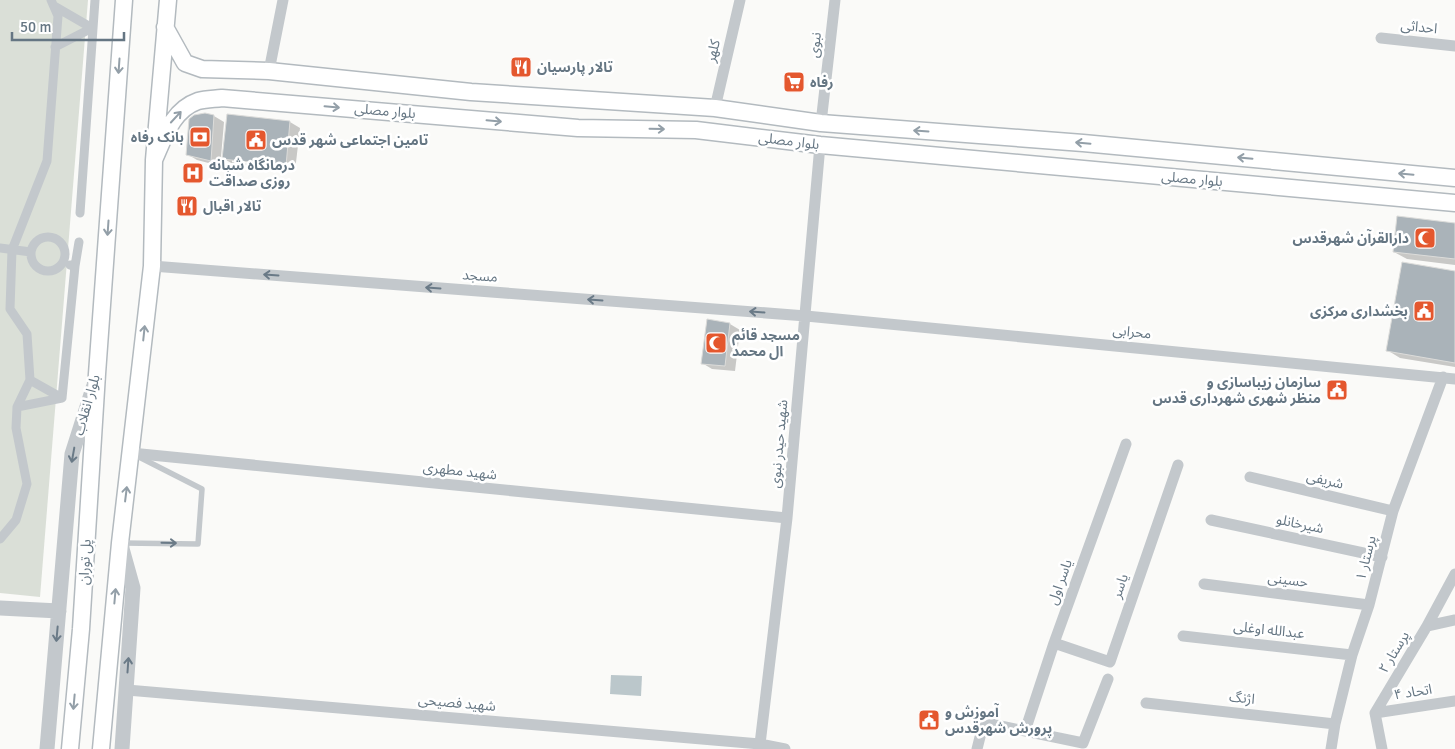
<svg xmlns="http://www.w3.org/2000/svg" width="1455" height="749" font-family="Signika,'Noto Sans Arabic',sans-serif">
	<rect width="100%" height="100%" fill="#fafaf8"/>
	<path fill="#dadfd7" d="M0,0H88L40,597L0,593Z"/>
	<path fill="#bbc7cb" d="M611,675L642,676L641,696L610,694Z"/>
	<path fill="#0003" fill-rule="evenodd" d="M214,116L224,122L221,157L223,158L228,116L290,122L300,128L295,171L233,164L221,157L220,166L197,160L187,154ZM232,159L292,166V168L232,162Z
		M1455,224V265L1407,259L1394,252Z
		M1455,272V367L1400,358L1387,350Z
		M708,320L730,324L740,330L735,371L712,369L702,363Z"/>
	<path fill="#aab3b9" stroke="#dcdcda" d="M205,113L214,115L211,161L186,155L189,119L194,115Z
		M227,114L290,121L286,166L222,159Z
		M1397,216L1455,223V259L1393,252Z
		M1402,262L1455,271V363L1386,351Z
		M707,319L730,323L725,366L701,364Z"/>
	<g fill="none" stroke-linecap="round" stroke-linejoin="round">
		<g stroke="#b3babf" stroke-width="19">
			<path id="secondary" d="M165,27L185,63L202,69L269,71L471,92L715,108L821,123L1083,143L1455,178
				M154,160C164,138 172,110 198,101C206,99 214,99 222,98L578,128L696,130L820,145L1455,203
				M70,749L81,629L97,374L124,0
				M101,749L120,543L152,266L154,160L168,0"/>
		</g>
		<path stroke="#c3c8cc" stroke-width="5.5" d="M122,543L198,544L202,489L139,457"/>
		<path stroke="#c3c8cc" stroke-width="9" d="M54,6L92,28
			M55,47L92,28
			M80,213L95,0
			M31 254a17 17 0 1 1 34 0a17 17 0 1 1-34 0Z
			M0,248L31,252
			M70,265L75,266L79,242
			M30,380L27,334L10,309L12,250L47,161L58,16L51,0
			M17,407L62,398
			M0,539L16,520L27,484L16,428L17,407L30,380L62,398L75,266"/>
		<path stroke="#c3c8cc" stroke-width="11" d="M1381,38L1455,46
			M269,71L283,0
			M715,108L740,0
			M821,123L835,0
			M152,266L806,316L1455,379
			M131,453L787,518
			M1250,477L1393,511
			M1211,520L1382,557
			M1204,584L1369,605
			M1427,626L1455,620
			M1183,636L1352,655
			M1054,643L1110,662L1178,465
			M127,690L760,744L785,749
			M1146,703L1335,724
			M1375,713L1455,701
			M1025,731L1054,643L1126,444
			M760,744L787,518L820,145
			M977,749L982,729L985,725L991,724L1083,743L1108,679
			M1331,749L1335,724L1352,655L1369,605L1393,511L1443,377
			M1382,749L1375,713L1427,626L1455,574"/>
		<path stroke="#c3c8cc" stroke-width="15" d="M121,545L133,588L122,749
			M0,608L59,611
			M47,749L72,454L93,388"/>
		<use href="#secondary" stroke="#fff" stroke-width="16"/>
	</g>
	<defs><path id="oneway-shaft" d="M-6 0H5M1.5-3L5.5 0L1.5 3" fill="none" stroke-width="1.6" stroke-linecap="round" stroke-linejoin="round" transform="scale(1.25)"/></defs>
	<g stroke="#939fa8">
		<use href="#oneway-shaft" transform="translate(119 66) rotate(94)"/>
		<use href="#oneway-shaft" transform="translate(332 107) rotate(5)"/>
		<use href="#oneway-shaft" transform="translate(176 117) rotate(-47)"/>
		<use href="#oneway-shaft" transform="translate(494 121) rotate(5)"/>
		<use href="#oneway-shaft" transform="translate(657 129) rotate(1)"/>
		<use href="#oneway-shaft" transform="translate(921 131) rotate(-176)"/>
		<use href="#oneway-shaft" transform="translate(1083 143) rotate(-175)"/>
		<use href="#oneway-shaft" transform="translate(1245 158) rotate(-175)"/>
		<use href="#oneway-shaft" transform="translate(1406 174) rotate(-175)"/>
		<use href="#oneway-shaft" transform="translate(108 228) rotate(94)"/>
		<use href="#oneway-shaft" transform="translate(144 333) rotate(-84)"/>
		<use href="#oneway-shaft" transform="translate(126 494) rotate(-83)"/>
		<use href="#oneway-shaft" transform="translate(115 596) rotate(-85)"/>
		<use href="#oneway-shaft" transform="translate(74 702) rotate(95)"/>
	</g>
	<g stroke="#6a7a87">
		<use href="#oneway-shaft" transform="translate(271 275) rotate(-176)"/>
		<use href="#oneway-shaft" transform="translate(433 288) rotate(-176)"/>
		<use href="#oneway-shaft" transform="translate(595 300) rotate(-176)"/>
		<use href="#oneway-shaft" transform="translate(757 312) rotate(-176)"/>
		<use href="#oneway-shaft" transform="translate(73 455) rotate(100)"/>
		<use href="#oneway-shaft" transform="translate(169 543) rotate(1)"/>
		<use href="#oneway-shaft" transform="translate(57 634) rotate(95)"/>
		<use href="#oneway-shaft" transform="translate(128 665) rotate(-86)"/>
	</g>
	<defs>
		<g id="restaurant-square" transform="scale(1.125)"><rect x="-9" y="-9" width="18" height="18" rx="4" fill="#e4572e" stroke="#fff"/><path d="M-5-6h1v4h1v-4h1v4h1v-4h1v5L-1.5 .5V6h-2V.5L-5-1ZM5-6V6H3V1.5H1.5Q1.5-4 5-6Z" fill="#fff"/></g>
		<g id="supermarket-square" transform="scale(1.125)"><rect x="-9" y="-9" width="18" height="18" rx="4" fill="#e4572e" stroke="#fff"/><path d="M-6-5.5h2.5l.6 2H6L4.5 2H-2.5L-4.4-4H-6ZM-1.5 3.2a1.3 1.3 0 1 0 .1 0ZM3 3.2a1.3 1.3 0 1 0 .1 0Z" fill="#fff"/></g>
		<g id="bank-square" transform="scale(1.125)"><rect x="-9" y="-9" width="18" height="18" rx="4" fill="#e4572e" stroke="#fff"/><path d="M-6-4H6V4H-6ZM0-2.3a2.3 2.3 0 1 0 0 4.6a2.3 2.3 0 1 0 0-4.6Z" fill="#fff"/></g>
		<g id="civic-square" transform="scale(1.125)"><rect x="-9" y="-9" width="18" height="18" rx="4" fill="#e4572e" stroke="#fff"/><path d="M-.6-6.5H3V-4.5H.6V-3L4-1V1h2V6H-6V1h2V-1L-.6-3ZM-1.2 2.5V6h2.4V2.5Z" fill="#fff"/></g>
		<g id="hospital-square" transform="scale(1.125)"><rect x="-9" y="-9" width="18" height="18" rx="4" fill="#e4572e" stroke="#fff"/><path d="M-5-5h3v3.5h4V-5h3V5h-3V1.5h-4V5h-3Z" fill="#fff"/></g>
		<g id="mosque-square" transform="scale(1.125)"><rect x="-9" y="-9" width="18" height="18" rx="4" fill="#e4572e" stroke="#fff"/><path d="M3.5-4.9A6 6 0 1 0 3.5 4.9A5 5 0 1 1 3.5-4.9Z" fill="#fff"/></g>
	</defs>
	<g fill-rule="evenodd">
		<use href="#restaurant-square" x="521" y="67"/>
		<use href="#supermarket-square" x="794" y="82"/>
		<use href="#bank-square" x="200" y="137"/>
		<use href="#civic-square" x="256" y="140"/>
		<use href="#hospital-square" x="193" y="173"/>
		<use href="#restaurant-square" x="187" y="206"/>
		<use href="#mosque-square" x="1425" y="238"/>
		<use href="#civic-square" x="1424" y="311"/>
		<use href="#mosque-square" x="716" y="343"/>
		<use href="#civic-square" x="1337" y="390"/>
		<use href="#civic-square" x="929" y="720"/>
	</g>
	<g text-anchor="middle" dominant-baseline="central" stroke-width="5" stroke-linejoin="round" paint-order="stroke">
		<g font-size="14" fill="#657683" stroke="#fff">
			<text transform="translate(1419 27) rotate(6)">احداثی</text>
			<text transform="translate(815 45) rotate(-83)">نبوی</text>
			<text transform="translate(713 51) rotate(-77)">کلهر</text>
			<text transform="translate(385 111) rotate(5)">بلوار مصلی</text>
			<text transform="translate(789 141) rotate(7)">بلوار مصلی</text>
			<text transform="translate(1192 179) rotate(5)">بلوار مصلی</text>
			<text transform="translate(480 276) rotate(4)">مسجد</text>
			<text transform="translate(1132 332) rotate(6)">محرابی</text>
			<text transform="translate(87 405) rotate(-74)">بلوار انقلاب</text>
			<text transform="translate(779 444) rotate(-85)">شهید حیدر نبوی</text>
			<text transform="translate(460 471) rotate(6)">شهید مطهری</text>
			<text transform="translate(1325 480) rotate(13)">شریفی</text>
			<text transform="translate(1300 524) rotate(12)">شیرخانلو</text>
			<text transform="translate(1366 558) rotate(-76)">پرستار ۱</text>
			<text transform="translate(85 562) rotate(-87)">پل توران</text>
			<text transform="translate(1288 580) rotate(7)">حسینی</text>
			<text transform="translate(1060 582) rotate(-70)">یاسر اول</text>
			<text transform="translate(1120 586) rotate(-71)">یاسر</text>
			<text transform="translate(1269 630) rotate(6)">عبدالله اوغلی</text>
			<text transform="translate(1394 652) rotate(-59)">پرستار ۲</text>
			<text transform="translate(1413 692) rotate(-9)">اتحاد ۴</text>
			<text transform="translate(1242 698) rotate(6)">اژنگ</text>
			<text transform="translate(457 703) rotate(5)">شهید فصیحی</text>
		</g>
		<g font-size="14" font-weight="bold" fill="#657683" stroke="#fff" text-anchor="start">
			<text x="537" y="67">تالار پارسیان</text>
			<text x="810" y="82">رفاه</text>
			<text x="184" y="137" text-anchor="end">بانک رفاه</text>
			<text x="272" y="140">تامین اجتماعی شهر قدس</text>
			<text x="209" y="165">درمانگاه شبانه<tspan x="209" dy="16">روزی صداقت</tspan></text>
			<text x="203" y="206">تالار اقبال</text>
			<text x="1409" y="238" text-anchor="end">دارالقرآن شهرقدس</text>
			<text x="1408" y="311" text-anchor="end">بخشداری مرکزی</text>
			<text x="732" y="335">مسجد قائم<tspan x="732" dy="16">ال محمد</tspan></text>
			<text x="1321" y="382" text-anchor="end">سازمان زیباسازی و<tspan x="1321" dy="16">منظر شهری شهرداری قدس</tspan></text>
			<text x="945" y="712">آموزش و<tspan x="945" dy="16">پرورش شهرقدس</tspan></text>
		</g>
	</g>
	<path d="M12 32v8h112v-8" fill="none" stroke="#657683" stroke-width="2.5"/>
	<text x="20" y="32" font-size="15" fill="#657683" stroke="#ffffff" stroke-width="4" paint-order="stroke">50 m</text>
</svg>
